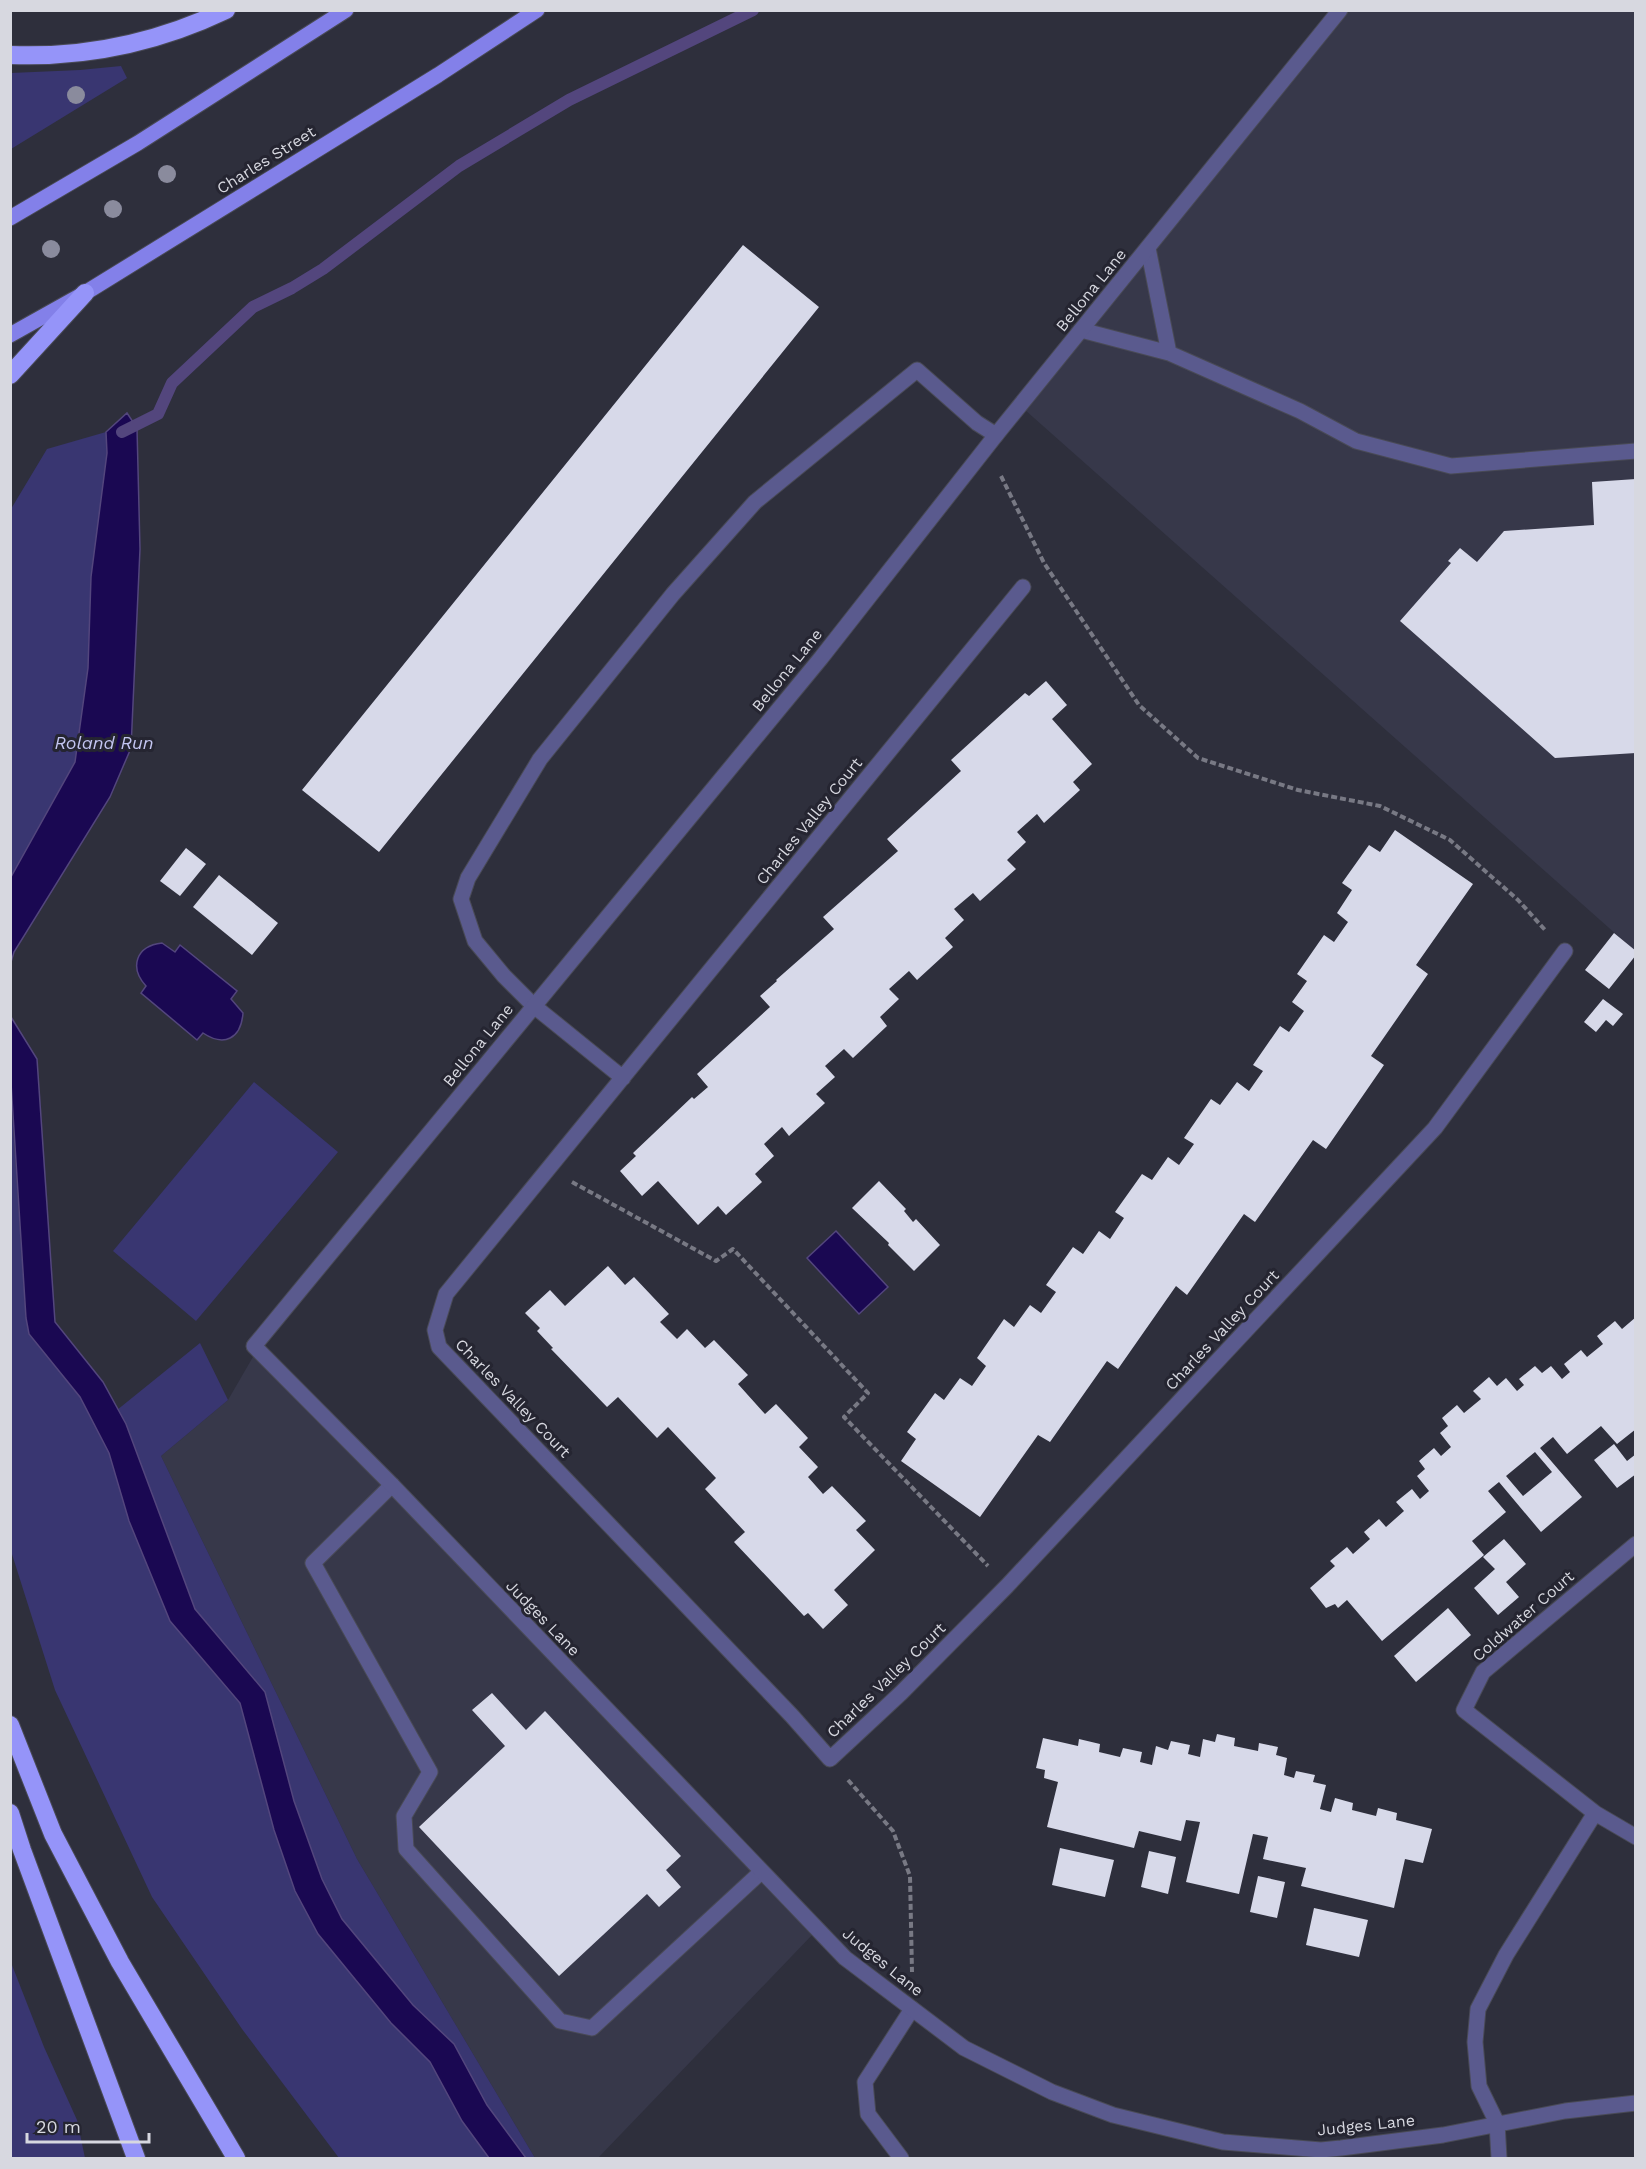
<svg xmlns="http://www.w3.org/2000/svg" width="1646" height="2169" font-family="'Work Sans',sans-serif">
	<rect width="100%" height="100%" fill="#2e2f3c"/>
	<path fill="#37384a" d="M1343,11H1635V951L1016,402Z
		M261,1343L813,1934L598,2158H535L357,1859L161,1456L228,1400Z"/>
	<path fill="#393671" d="M121,66L127,78L11,149V73L80,70Z
		M106,432L108,453L91,577L88,668L75,762L11,877V509L47,449Z
		M254,1082L338,1152L196,1321L113,1251Z
		M10,1083L26,1318L29,1334L80,1397L96,1427L200,1343L228,1400L161,1456L357,1859L535,2158H339L242,2029L152,1897L55,1690L11,1551Z
		M10,1960L44,2047L77,2120L85,2158H12L11,2156Z"/>
	<path fill="#1a0852" stroke="#53467d" stroke-width="1.5" d="M127,413L137,428L140,549L131,748L110,797L14,952L11,962V877L75,762L88,668L91,577L107,453L106,432Z
		M162,943L175,952L180,945L237,991L231,999L243,1013C241,1039 224,1047 203,1033L197,1040L141,993L146,986C129,967 136,946 162,943Z
		M11,1017L37,1059L55,1322L103,1382L126,1424L195,1609L265,1692L294,1801L322,1879L342,1919L413,2005L454,2044L487,2105L526,2158H489L462,2121L430,2062L391,2023L318,1934L295,1891L274,1830L240,1703L170,1621L129,1521L109,1453L80,1397L29,1334L26,1318L11,1083Z
		M836,1231L888,1287L859,1314L807,1258Z"/>
	<g fill="none" stroke-linecap="round" stroke-linejoin="round">
		<path stroke="#53467d" stroke-width="12" d="M122,432L158,414L172,383L253,307L292,288L323,269L459,166L569,100L753,10"/>
	</g>
	<path fill="#d7d9e9" fill-rule="evenodd" d="M743,245L819,307L379,852L302,790Z
		M1636,479V753L1555,758L1400,621L1451,563L1448,561L1460,548L1477,562L1504,531L1594,525L1592,482Z
		M1046,681L1067,705L1052,719L1092,764L1073,782L1080,790L1044,823L1037,814L1017,832L1026,842L1007,860L1016,869L980,901L973,893L954,909L964,920L945,938L953,947L917,980L909,971L889,989L899,999L880,1017L887,1026L853,1058L844,1049L825,1066L835,1077L816,1094L825,1103L789,1136L782,1127L764,1144L774,1156L755,1174L762,1182L726,1215L718,1206L698,1225L658,1181L642,1196L620,1171L636,1156L633,1153L692,1097L694,1099L708,1087L697,1074L770,1007L760,996L777,981L776,980L834,929L823,917L898,851L887,839L961,771L951,760L1025,693L1029,696Z
		M1395,830L1473,884L1416,965L1428,974L1371,1056L1384,1065L1326,1149L1313,1140L1255,1222L1244,1214L1187,1295L1176,1286L1118,1369L1107,1361L1050,1442L1038,1435L980,1517L901,1461L916,1439L907,1432L935,1393L944,1400L960,1378L972,1386L986,1366L977,1358L1004,1319L1014,1327L1030,1305L1041,1313L1056,1292L1046,1285L1073,1247L1083,1254L1099,1231L1110,1239L1124,1218L1115,1212L1142,1174L1152,1180L1168,1157L1179,1165L1194,1144L1184,1138L1211,1099L1220,1105L1237,1082L1249,1091L1263,1071L1253,1065L1280,1026L1289,1032L1304,1011L1292,1002L1307,981L1297,974L1324,935L1334,942L1348,922L1337,913L1352,890L1342,883L1369,845L1380,852Z
		M186,848L206,864L180,896L160,881Z
		M219,875L278,923L252,955L193,907Z
		M1614,933L1636,951V955L1609,989L1585,970Z
		M1603,999L1623,1014L1613,1026L1606,1020L1596,1032L1584,1022Z
		M879,1181L906,1209L904,1211L913,1222L916,1219L940,1245L914,1271L888,1245L889,1243L852,1208Z
		M608,1266L625,1285L634,1277L669,1314L660,1322L677,1339L687,1329L705,1348L714,1340L748,1375L738,1384L765,1414L776,1404L808,1438L799,1447L818,1467L808,1477L823,1494L832,1486L866,1521L856,1530L875,1550L834,1590L848,1605L823,1629L808,1613L804,1616L734,1542L745,1532L705,1489L716,1478L668,1427L657,1438L618,1397L607,1407L551,1349L553,1348L537,1331L540,1328L525,1313L550,1290L565,1306Z
		M1636,1317V1429L1617,1444L1601,1426L1567,1454L1553,1437L1540,1448L1582,1497L1541,1532L1499,1482L1488,1491L1506,1512L1472,1541L1484,1555L1382,1641L1347,1600L1338,1608L1335,1604L1326,1608L1310,1588L1335,1566L1330,1561L1347,1547L1353,1554L1370,1539L1364,1532L1379,1519L1386,1527L1404,1511L1396,1502L1412,1489L1420,1499L1429,1491L1417,1476L1425,1469L1419,1461L1434,1448L1441,1456L1451,1447L1440,1433L1448,1426L1442,1418L1457,1405L1464,1413L1481,1399L1473,1391L1489,1377L1497,1386L1506,1378L1517,1391L1524,1385L1519,1379L1535,1366L1542,1373L1551,1366L1562,1379L1570,1372L1564,1364L1581,1350L1587,1357L1603,1344L1597,1336L1615,1321L1622,1329ZM1535,1452L1552,1472L1523,1496L1506,1476Z
		M1614,1444L1627,1461L1636,1454V1474L1617,1488L1594,1460Z
		M1504,1539L1526,1564L1506,1582L1519,1597L1498,1615L1474,1588L1495,1569L1483,1557Z
		M1448,1608L1471,1635L1416,1682L1394,1656Z
		M492,1693L526,1730L545,1711L681,1856L666,1870L681,1887L659,1907L647,1894L559,1976L419,1827L505,1746L472,1710Z
		M1217,1734L1235,1738L1234,1746L1258,1751L1259,1743L1278,1747L1276,1755L1287,1758L1284,1775L1294,1778L1296,1771L1315,1775L1313,1782L1326,1785L1320,1809L1331,1812L1335,1798L1353,1803L1352,1810L1376,1816L1378,1808L1397,1813L1396,1820L1432,1829L1423,1863L1405,1859L1394,1908L1301,1886L1306,1868L1263,1859L1268,1837L1253,1834L1239,1894L1186,1882L1200,1822L1186,1820L1181,1841L1139,1831L1134,1848L1047,1827L1058,1782L1044,1778L1045,1770L1036,1768L1043,1738L1078,1746L1079,1739L1100,1744L1099,1752L1120,1757L1123,1748L1142,1752L1140,1762L1152,1765L1156,1746L1168,1750L1171,1741L1190,1745L1188,1754L1200,1757L1203,1739L1215,1742Z
		M1060,1848L1114,1860L1105,1897L1052,1885Z
		M1149,1851L1176,1857L1168,1894L1141,1887Z
		M1258,1876L1285,1882L1277,1918L1250,1912Z
		M1314,1908L1368,1920L1359,1957L1306,1945Z"/>
	<g fill="none" stroke-linecap="round" stroke-linejoin="round">
		<g stroke="#494a56" stroke-width="17">
			<path id="lane" d="M1148,248L1169,353
				M1081,330L1169,353L1300,411L1356,441L1451,466L1636,451
				M534,1006L504,976L475,941L461,899L468,878L540,759L673,594L755,502L917,370L977,423L996,435
				M392,1485L313,1563L430,1772L404,1816L406,1849L560,2021L592,2028L761,1872
				M901,2158L868,2114L865,2082L912,2009"/>
		</g>
		<g stroke="#494a56" stroke-width="17">
			<path id="street" d="M1340,10L996,435L821,658L254,1346L392,1485L845,1958L964,2048L1052,2092L1113,2115L1223,2142L1321,2150L1341,2148L1443,2135L1565,2111L1636,2103
				M1023,587L446,1294L435,1330L439,1347L792,1716L830,1759L901,1693L1007,1586L1435,1128L1565,951
				M534,1006L623,1078
				M1636,1544L1483,1672L1464,1710L1595,1813L1636,1837
				M1499,2158L1497,2123L1479,2086L1475,2042L1478,2009L1506,1955L1595,1813"/>
		</g>
		<g stroke="#494a56" stroke-width="17">
			<path id="primary" d="M10,218L138,143L346,10
				M10,335L85,293L438,75L537,10"/>
		</g>
		<g stroke="#494a56" stroke-width="20">
			<path id="highway" d="M10,55C85,58 159,42 226,10
				M10,375L85,293
				M10,1725L53,1834L120,1962L236,2158
				M10,1813L22,1850L136,2158"/>
		</g>
		<path stroke="#787984" stroke-width="4" stroke-dasharray="6 3" stroke-linecap="butt" d="M1001,476L1044,563L1139,705L1198,758L1298,790L1380,806L1450,840L1518,900L1546,931
			M572,1182L716,1261L733,1249L868,1393L844,1417L988,1566
			M848,1780L893,1831L910,1876L912,1972"/>
		<use href="#lane" stroke="#5a5a8e" stroke-width="15"/>
		<use href="#street" stroke="#5a5a8e" stroke-width="15"/>
		<use href="#primary" stroke="#8380e9" stroke-width="15"/>
		<use href="#highway" stroke="#9594f9" stroke-width="18"/>
	</g>
	<g fill="#8a8b9d">
		<circle cx="76" cy="95" r="9"/>
		<circle cx="167" cy="174" r="9"/>
		<circle cx="113" cy="209" r="9"/>
		<circle cx="51" cy="249" r="9"/>
	</g>
	<g text-anchor="middle" dominant-baseline="central" stroke-width="6" stroke-linejoin="round" paint-order="stroke">
		<g font-size="16" fill="#d7d8e0" stroke="#252531">
			<text transform="translate(266 160) rotate(-32)">Charles Street</text>
			<text transform="translate(1091 290) rotate(-51)">Bellona Lane</text>
			<text transform="translate(787 670) rotate(-51)">Bellona Lane</text>
			<text transform="translate(809 821) rotate(-51)">Charles Valley Court</text>
			<text transform="translate(478 1045) rotate(-51)">Bellona Lane</text>
			<text transform="translate(1222 1330) rotate(-47)">Charles Valley Court</text>
			<text transform="translate(513 1398) rotate(46)">Charles Valley Court</text>
			<text transform="translate(1523 1616) rotate(-41)">Coldwater Court</text>
			<text transform="translate(543 1618) rotate(46)">Judges Lane</text>
			<text transform="translate(886 1680) rotate(-44)">Charles Valley Court</text>
			<text transform="translate(883 1962) rotate(39)">Judges Lane</text>
			<text transform="translate(1366 2125) rotate(-6)">Judges Lane</text>
		</g>
		<g font-size="18" font-style="italic" fill="#c4c6f2" stroke="#252531">
			<text x="104" y="742">Roland Run</text>
		</g>
	</g>
	<rect width="1646" height="2169" fill="none" stroke="#d7d8e0" stroke-width="24"/>
	<path d="M27 2133v9h122v-9" fill="none" stroke="#d7d8e0" stroke-width="3"/>
	<text x="36" y="2133" font-size="18" fill="#d7d8e0" stroke="#252531" stroke-width="4.5" paint-order="stroke">20 m</text>
</svg>
